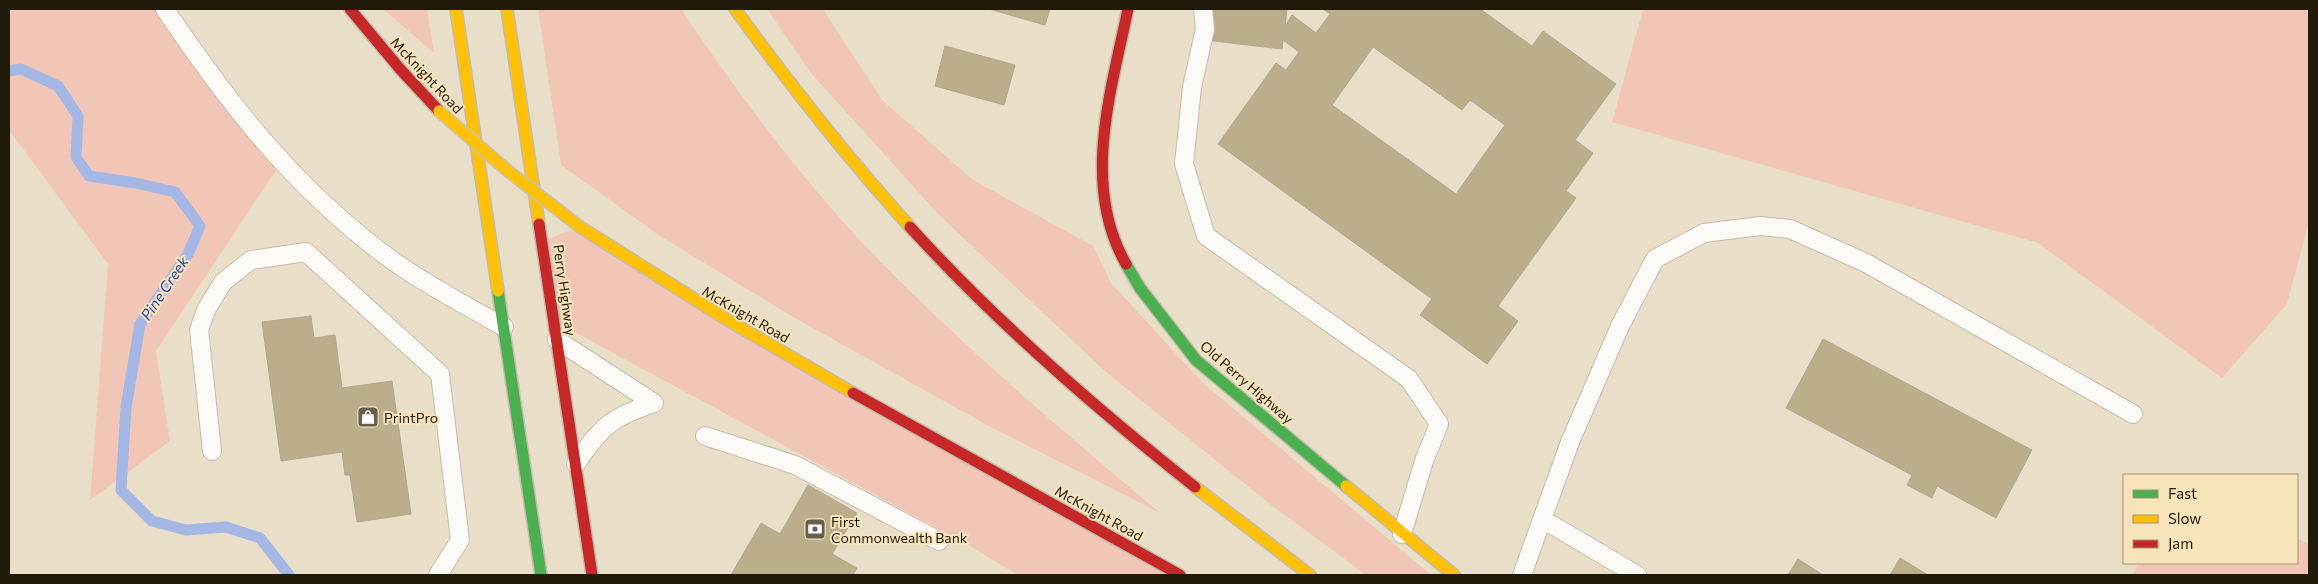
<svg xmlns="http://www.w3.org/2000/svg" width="2318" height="584" font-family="Commissioner,sans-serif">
	<rect width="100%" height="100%" fill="#e9dfc8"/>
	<path fill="#f2c6b6" d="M9,9H165L281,163L156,351L170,441L90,500L108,264L9,130Z
		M383,9H427L434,53Z
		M538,9H681C740,97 805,184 879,260C967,350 1064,432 1160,513L987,425L793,317L660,236L561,165Z
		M767,9H823L882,100L973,180L1093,246L1111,283L1203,383L1431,575H1366L1270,504L1107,373L939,215L810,72Z
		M1643,9H2309V222L2287,304L2222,378L2038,243L1612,122Z
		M580,227L1180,575H1018L968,545L554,321L542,241Z
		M2297,538L2309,544V575H2133L2138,563H2297Z"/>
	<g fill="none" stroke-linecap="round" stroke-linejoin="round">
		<path stroke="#a4b7e5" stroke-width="11" d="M9,71L21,69L58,86L78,116L76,157L89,176L136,183L175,192L200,226L188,254L140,324L126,407L121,490L152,521L186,530L226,527L260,538L289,575"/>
	</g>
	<path fill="#bbae8a" stroke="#aea795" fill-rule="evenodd" d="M989,9H1050L1045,25Z
		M1209,9H1287L1285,26L1292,15L1316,33L1330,14L1323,9H1480L1532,46L1543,31L1616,84L1575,140L1593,153L1566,191L1576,198L1498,306L1518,321L1487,364L1420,315L1432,299L1218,144L1276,63L1286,70L1299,52L1283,40L1282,49L1205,40ZM1373,47L1462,110L1470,100L1505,125L1456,194L1332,105Z
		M945,46L1015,65L1004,105L935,86Z
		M311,316L314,338L335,335L342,388L392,381L411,514L357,522L350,475H345L342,452L281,461L262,322Z
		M1823,339L2032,450L1996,518L1937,486L1932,498L1907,485L1912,475L1786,408Z
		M808,485L857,513L832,554L857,568L853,575H731L761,523L780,534Z
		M1900,558L1928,575H1890Z
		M1798,559L1823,575H1788Z"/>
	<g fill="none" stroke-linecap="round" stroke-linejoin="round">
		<g stroke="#c4bcab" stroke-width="20">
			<path id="lane" d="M165,9C230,106 298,192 393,261C428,286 467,306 504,327
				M1203,9L1205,29L1192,87L1184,164L1206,236L1409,379L1439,424L1424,461L1402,534
				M557,340L654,403
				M705,436L795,465L939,541
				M212,451L199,330L206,310L223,282L251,260L306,252L440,374L460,540L438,575
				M576,464C600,427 612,417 654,403
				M1542,519L1637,575
				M1522,575L1570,442L1620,326L1655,259L1704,233L1760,226L1790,229L1866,263L2133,414"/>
		</g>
		<g stroke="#c4bcab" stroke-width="14">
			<path id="fast" d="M1126,264L1140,288L1196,360L1346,486
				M498,291L541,575"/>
		</g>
		<g stroke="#c4bcab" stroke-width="14">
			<path id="slow" d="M456,9L498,291
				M507,9L539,224
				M735,9C790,85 847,157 910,227
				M580,227L726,319L853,393
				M1346,486L1454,575
				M1195,487L1310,575"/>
		</g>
		<g stroke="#c4bcab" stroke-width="14">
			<path id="jam" d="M350,9L400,69L439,111
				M539,224L592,575
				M910,227C996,322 1094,407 1195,487
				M1126,264C1081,186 1111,91 1128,9
				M853,393L1180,575"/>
		</g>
		<use href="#lane" stroke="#fcfaf7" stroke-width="18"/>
		<use href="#fast" stroke="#4caf50" stroke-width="11"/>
		<use href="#slow" stroke="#ffc107" stroke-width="11"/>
		<use href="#jam" stroke="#c62828" stroke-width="11"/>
		<g stroke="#c6c2b6" stroke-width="14" stroke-linecap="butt">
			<path id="slow-bridge" d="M439,111L508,171L580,227"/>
		</g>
		<use href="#slow-bridge" stroke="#ffc107" stroke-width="11"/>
	</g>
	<defs>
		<g id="shop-square" transform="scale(1.125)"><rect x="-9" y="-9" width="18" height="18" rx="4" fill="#675f4d" stroke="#f7e4bb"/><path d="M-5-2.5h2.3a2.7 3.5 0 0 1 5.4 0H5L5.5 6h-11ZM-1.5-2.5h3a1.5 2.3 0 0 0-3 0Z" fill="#fff"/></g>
		<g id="bank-square" transform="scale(1.125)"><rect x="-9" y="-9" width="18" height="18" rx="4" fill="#675f4d" stroke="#f7e4bb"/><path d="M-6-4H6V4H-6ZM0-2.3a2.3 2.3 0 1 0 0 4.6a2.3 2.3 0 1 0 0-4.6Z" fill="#fff"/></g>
	</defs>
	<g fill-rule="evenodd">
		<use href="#shop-square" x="368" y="417"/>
		<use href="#bank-square" x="815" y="529"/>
	</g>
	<g text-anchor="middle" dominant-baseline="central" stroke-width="4" stroke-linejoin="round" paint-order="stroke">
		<g font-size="14" fill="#211a0b" stroke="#f7e4bb">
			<text transform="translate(427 75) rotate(47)">McKnight Road</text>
			<text transform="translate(565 290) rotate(82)">Perry Highway</text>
			<text transform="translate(746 314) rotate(30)">McKnight Road</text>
			<text transform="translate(1247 382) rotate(41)">Old Perry Highway</text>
			<text transform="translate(1099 513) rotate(29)">McKnight Road</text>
		</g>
		<g font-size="14" fill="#211a0b" stroke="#f7e4bb" text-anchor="start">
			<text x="384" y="417">PrintPro</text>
			<text x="831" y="521">First<tspan x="831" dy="16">Commonwealth Bank</tspan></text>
		</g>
		<g font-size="15" font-style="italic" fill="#2a49b5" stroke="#f7e4bb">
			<text transform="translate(164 288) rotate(-56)">Pine Creek</text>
		</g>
	</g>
	<rect width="2318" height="584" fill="none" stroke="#211a0b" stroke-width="20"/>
	<rect x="2123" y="474" width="175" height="90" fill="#f7e4bb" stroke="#a19375"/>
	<rect x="2133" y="490" width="25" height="8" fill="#4caf50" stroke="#a19375"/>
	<text x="2168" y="499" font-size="15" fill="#211a0b">Fast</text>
	<rect x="2133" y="515" width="25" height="8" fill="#ffc107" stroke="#a19375"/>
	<text x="2168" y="524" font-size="15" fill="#211a0b">Slow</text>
	<rect x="2133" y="540" width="25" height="8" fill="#c62828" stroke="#a19375"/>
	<text x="2168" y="549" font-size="15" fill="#211a0b">Jam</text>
</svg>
